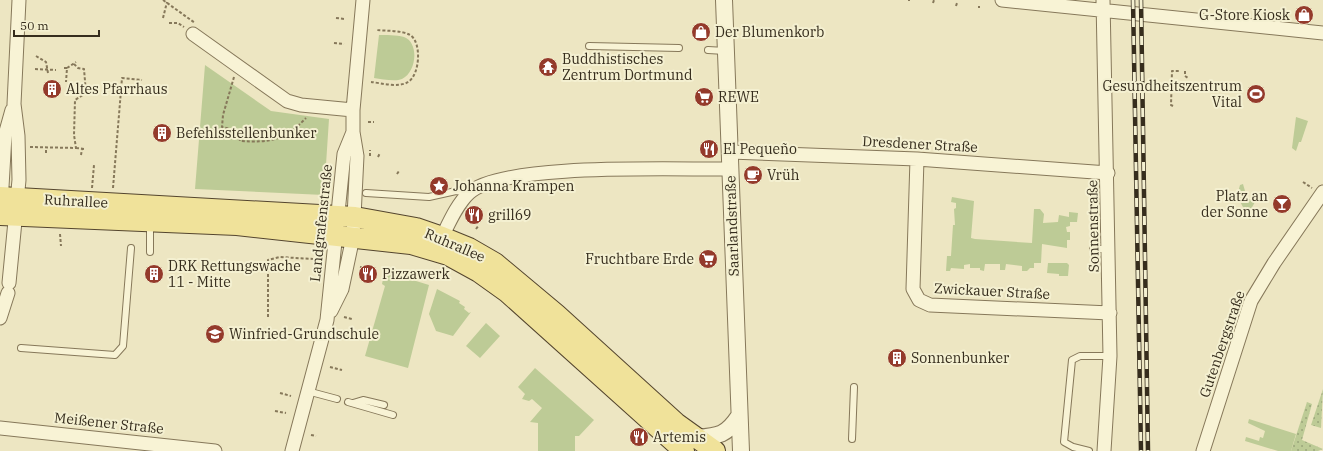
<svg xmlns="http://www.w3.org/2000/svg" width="1323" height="451" font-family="'IBM Plex Serif',serif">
	<defs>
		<pattern id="grass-dots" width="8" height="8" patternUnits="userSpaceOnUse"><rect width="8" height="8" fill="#bdcb96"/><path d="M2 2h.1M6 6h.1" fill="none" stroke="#9aa57a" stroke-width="1.8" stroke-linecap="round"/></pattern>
	</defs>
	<rect width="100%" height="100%" fill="#ede6c2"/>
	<path fill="url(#grass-dots)" d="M1323,389L1321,428L1311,425Z
		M1307,402L1312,404L1302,440L1323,449L1318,451H1291Z"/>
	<path fill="#bdcb96" d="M379,35C386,35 396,35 404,37C420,43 416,73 402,79C395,82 382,79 374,78Z
		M205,65L271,111L329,119L324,195L195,189Z
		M1296,117L1308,121L1301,142H1299L1296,151L1292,148Z
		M1243,184L1247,198L1255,202L1251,209L1256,212L1250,220L1237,196L1240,185Z
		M952,197L974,201L971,238L975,239L1032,243L1034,209H1040L1044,214L1043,223L1058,222L1059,215L1069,217V212L1078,213L1077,222H1070V226L1066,227L1067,232H1070V240H1067V248L1042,244L1041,263H1034V268H1030L1027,271H1022V266L1006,264L1005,270H1000V264H985L984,271L980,270V268H970V264L964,265V269L951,268L950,271H946L947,256H951L953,225H955L954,209L956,208V203L951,202Z
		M1048,263H1067L1069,265L1068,276H1059V274L1047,273Z
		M384,274L403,277L429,285L408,368L365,356L385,286L382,284Z
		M437,289L460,301L459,303L465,307L464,309L469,313L471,312L453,336L436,331L429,314Z
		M486,323L500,336L480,358L466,346Z
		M535,368L594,420L579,436H575V451H538V423L530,422L542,408L532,399L529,401L522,399L525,394L518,387Z
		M1249,419L1296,434L1291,451H1278L1245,441L1246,437L1259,441L1260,437L1263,438L1265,431L1248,423Z"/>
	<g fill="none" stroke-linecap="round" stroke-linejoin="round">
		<g stroke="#86785a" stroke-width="8">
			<path id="service" d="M589,46L679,48
				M708,50L725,51
				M366,193L429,197L456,191L469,193
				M1093,249H1109
				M150,252V224
				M21,348L115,355L123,346L131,248
				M307,391L337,399
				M348,402L393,415
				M353,403L363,400L384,405
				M852,439L854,387
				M1089,451L1073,447L1064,442L1072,360L1080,356H1110"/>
		</g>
		<g stroke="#86785a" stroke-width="15">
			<path id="minor" d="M1002,0L1323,33
				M1103,0L1110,356L1104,451
				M193,34L287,101L301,105L353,110
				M730,152L917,159L1108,173
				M917,159L913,289L919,300L930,305L1110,313
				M1,204L5,135L12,110
				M442,237C449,223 457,204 469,193C503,162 679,170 730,169
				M9,283L19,180L18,136L14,104L19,0
				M331,311L342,289L353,237L357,156L353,132V110L363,0
				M0,318L8,293
				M0,428L215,451
				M292,451L327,320L344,154L353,132
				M1203,451L1251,301L1274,263L1323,192"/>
		</g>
		<g stroke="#86785a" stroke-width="18">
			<path id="tertiary" d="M724,0L741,451
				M695,438C718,436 726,436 739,416"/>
		</g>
		<g stroke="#54452e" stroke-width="22">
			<path id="primary" d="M0,197L355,217L416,228L442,237L469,248L495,263L556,314L676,423L715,451
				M0,215L237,225L411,244L448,255L479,272L507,292L684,451"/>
		</g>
		<path stroke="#86785a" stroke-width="2" stroke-dasharray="3 2" stroke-linecap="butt" d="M163,0L195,23
			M909,0V1
			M933,3L934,0
			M956,6L957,3
			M979,6V8
			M163,18L167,2
			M336,18L345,19
			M169,23H178L184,27
			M334,43L344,44
			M36,56L46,62L48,73
			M64,68H67L66,82
			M67,68L76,62
			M35,69L56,70
			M1185,71V76L1188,78
			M234,77L223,115L222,127L238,131L240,141C270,143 285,140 306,118
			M371,82C381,83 399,88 408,82C420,75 422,42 410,35C401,30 386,31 376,30
			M1173,106L1171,105L1172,71H1180
			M368,122H374
			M30,147L76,148L74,135L75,100L86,93L84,69L78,68L74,64
			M76,148L85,149
			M46,153V147
			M81,155L82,149
			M370,156V150
			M378,157L380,153
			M397,174L399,171
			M1303,182L1312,188
			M92,188L94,165
			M113,188L122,78L142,80
			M476,229L479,225
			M60,234L61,246
			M360,267L366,268
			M268,317V260L280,257L313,259
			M344,317L352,319
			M339,334L347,335
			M330,367L342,370
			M280,393L291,396
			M275,411L286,413
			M311,435L316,436"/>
		<use href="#service" stroke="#f8f3d5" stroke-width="6"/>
		<use href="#minor" stroke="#f8f3d5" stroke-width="13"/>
		<use href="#tertiary" stroke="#f8f3d5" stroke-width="16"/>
		<use href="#primary" stroke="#f0e29a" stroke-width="20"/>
		<g stroke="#362d1d" stroke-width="4.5">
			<path id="rail" d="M1133,0L1141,451
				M1141,0L1148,451"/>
		</g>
		<use href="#rail" stroke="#f4f0d1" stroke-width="3" stroke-dasharray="9" stroke-linecap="butt"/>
	</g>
	<defs>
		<g id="shop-disc" transform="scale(1)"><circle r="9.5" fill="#943a2b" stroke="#f4f0d1"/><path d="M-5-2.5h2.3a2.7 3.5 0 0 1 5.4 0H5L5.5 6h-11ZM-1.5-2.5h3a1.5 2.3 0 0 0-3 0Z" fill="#fff"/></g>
		<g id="temple-disc" transform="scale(1)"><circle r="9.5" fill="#943a2b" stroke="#f4f0d1"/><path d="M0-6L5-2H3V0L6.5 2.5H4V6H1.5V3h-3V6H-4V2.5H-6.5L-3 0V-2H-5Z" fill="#fff"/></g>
		<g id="building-disc" transform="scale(1)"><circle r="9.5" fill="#943a2b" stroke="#f4f0d1"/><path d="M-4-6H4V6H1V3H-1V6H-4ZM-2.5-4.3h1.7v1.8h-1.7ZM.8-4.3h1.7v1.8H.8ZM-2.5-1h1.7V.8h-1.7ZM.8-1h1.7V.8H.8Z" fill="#fff"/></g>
		<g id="stadium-disc" transform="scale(1)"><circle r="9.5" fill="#943a2b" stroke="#f4f0d1"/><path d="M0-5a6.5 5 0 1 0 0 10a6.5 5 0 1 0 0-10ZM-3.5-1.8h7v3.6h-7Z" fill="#fff"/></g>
		<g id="supermarket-disc" transform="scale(1)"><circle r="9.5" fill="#943a2b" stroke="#f4f0d1"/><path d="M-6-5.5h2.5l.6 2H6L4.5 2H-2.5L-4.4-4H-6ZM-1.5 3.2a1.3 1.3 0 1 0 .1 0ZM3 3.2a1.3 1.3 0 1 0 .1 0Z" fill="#fff"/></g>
		<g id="restaurant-disc" transform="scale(1)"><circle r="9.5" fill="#943a2b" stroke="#f4f0d1"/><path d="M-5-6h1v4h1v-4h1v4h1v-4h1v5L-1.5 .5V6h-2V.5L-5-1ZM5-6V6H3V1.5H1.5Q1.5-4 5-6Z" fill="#fff"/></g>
		<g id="cafe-disc" transform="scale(1)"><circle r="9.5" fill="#943a2b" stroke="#f4f0d1"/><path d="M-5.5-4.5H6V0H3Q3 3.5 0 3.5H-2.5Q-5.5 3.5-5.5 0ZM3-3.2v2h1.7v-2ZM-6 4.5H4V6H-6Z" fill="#fff"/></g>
		<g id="sight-disc" transform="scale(1)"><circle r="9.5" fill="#943a2b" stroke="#f4f0d1"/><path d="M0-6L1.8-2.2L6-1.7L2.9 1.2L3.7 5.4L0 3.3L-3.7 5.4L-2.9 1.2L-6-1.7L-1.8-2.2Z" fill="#fff"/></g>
		<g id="bar-disc" transform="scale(1)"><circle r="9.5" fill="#943a2b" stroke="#f4f0d1"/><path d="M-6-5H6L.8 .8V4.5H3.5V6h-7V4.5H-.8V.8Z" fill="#fff"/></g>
		<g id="school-disc" transform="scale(1)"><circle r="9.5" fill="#943a2b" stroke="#f4f0d1"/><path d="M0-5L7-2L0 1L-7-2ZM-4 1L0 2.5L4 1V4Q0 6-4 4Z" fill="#fff"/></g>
	</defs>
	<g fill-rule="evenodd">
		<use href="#shop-disc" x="1304" y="15"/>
		<use href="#shop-disc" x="701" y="32"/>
		<use href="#temple-disc" x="548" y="67"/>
		<use href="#building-disc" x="52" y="89"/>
		<use href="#stadium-disc" x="1256" y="94"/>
		<use href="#supermarket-disc" x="704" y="97"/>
		<use href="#building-disc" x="162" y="133"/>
		<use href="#restaurant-disc" x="709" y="149"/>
		<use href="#cafe-disc" x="753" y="175"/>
		<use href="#sight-disc" x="439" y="186"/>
		<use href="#bar-disc" x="1282" y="204"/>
		<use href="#restaurant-disc" x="474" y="215"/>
		<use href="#supermarket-disc" x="708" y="259"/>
		<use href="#building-disc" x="154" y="274"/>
		<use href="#restaurant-disc" x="368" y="274"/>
		<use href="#school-disc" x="215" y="334"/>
		<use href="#building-disc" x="897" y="358"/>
		<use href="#restaurant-disc" x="639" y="437"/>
	</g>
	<g text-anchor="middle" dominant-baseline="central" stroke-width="4" stroke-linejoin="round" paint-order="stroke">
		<g font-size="14" fill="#362d1d" stroke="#f4f0d1" text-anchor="start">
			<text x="1290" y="15" text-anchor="end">G-Store Kiosk</text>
			<text x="715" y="32">Der Blumenkorb</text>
			<text x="562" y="59">Buddhistisches<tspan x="562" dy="16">Zentrum Dortmund</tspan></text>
			<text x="1242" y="86" text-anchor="end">Gesundheitszentrum<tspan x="1242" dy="16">Vital</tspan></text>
			<text x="66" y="89">Altes Pfarrhaus</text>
			<text x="718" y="97">REWE</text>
			<text x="176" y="133">Befehlsstellenbunker</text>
			<text x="723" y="149">El Pequeño</text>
			<text x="767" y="175">Vrüh</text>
			<text x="453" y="186">Johanna Krampen</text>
			<text x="1268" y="196" text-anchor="end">Platz an<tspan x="1268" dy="16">der Sonne</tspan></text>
			<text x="488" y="215">grill69</text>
			<text x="694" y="259" text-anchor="end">Fruchtbare Erde</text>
			<text x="168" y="266">DRK Rettungswache<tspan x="168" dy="16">11 - Mitte</tspan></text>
			<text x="382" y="274">Pizzawerk</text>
			<text x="229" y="334">Winfried-Grundschule</text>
			<text x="911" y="358">Sonnenbunker</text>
			<text x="653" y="437">Artemis</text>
		</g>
		<g font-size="14" fill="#362d1d" stroke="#f4f0d1">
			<text transform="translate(920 144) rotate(3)">Dresdener Straße</text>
			<text transform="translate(76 201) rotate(3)">Ruhrallee</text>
			<text transform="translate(321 223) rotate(-84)">Landgrafenstraße</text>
			<text transform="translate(732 226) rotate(-92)">Saarlandstraße</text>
			<text transform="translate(1093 226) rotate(-91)">Sonnenstraße</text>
			<text transform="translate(455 245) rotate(23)">Ruhrallee</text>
			<text transform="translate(992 291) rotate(3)">Zwickauer Straße</text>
			<text transform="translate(1222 344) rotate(-71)">Gutenbergstraße</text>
			<text transform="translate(109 423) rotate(6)">Meißener Straße</text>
		</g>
	</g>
	<path d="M14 30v6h85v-6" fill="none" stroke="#362d1d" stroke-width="2"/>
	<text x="20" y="30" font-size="12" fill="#362d1d" stroke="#f4f0d1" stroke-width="3" paint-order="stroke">50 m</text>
</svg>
